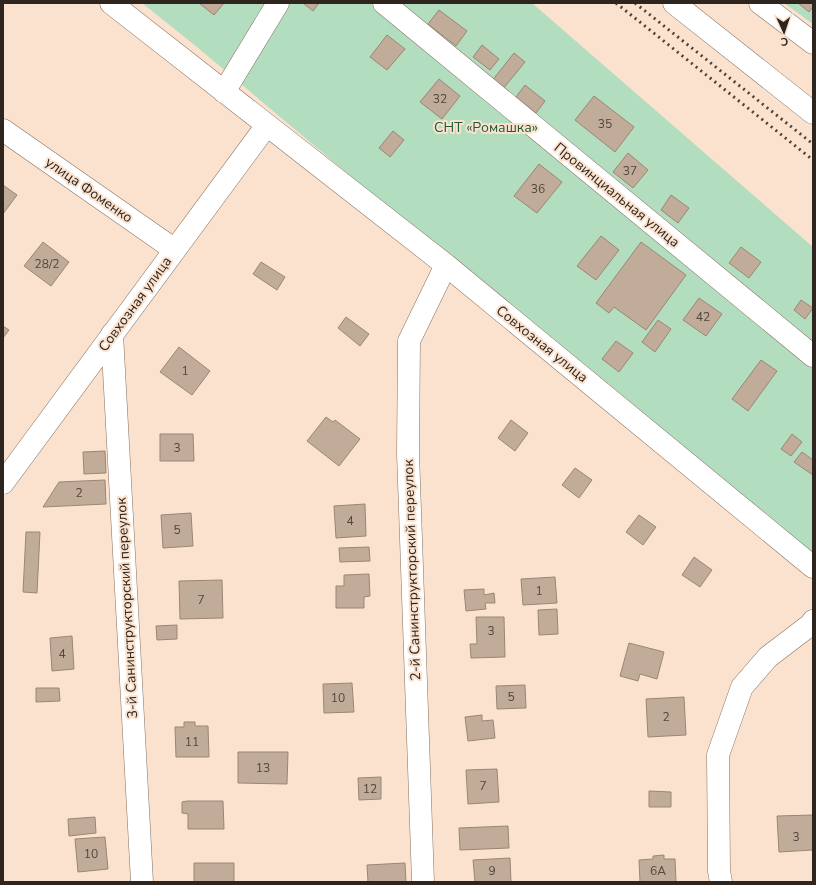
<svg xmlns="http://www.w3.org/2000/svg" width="816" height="885" font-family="'Nunito Sans',sans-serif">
	<rect width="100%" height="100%" fill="#fae2cf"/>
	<path fill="#b3ddbf" d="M142,3H532L813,247V565L197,47Z
		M784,3H813V24Z"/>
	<path fill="#c1ab99" stroke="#9b8674" d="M199,3H224L214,15Z
		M303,3H319L313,11Z
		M798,3H813V7L809,12Z
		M439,10L467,31L456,46L428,24Z
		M387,35L405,49L387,70L370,57Z
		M482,45L499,59L490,70L473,57Z
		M514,53L525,62L502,90L491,82Z
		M439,79L460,96L442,119L420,102Z
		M525,85L545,101L536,113L516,97Z
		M594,96L634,127L615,152L575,120Z
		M393,131L404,140L390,157L379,148Z
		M628,153L648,170L633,188L613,172Z
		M539,164L562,182L537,213L514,196Z
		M3,185L17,195L3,214Z
		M671,195L689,208L678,223L661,210Z
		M601,236L619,250L596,280L577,266Z
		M43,242L69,262L51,286L24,266Z
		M641,242L686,275L646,330L614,307L609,313L596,303Z
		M741,247L761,262L749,278L729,263Z
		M261,262L285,277L277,290L253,274Z
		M699,298L722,314L706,336L683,320Z
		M801,300L813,308L805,319L794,310Z
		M346,317L369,334L360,346L338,328Z
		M658,320L671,329L655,352L642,342Z
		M3,326L9,330L3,338Z
		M616,341L633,353L619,372L602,359Z
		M179,347L210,371L192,395L160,372Z
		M761,360L777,371L748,411L732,399Z
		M326,417L333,422L335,420L360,439L339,466L307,441Z
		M511,420L528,433L515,451L498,438Z
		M160,434H193L194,461H160Z
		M792,434L802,442L791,456L781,449Z
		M105,451L106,473L84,474L83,452Z
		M802,452L813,460V475L794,462Z
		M575,468L592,480L579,498L562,485Z
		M105,480L106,504L43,507L59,482Z
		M365,504L366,536L336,538L334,506Z
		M191,513L193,546L163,548L161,515Z
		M639,515L656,527L643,545L626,532Z
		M26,532H40L37,593L23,592Z
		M369,547L370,561L340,562L339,548Z
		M694,557L712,570L700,587L682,575Z
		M369,574L370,596L364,597V608H336V586H344V575Z
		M555,577L557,603L523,605L521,579Z
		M222,580L223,618L180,619L179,581Z
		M484,589V595L494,593L495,603H485L486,609L466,611L464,590Z
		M557,609L558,634L539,635L538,610Z
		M476,617H504L505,657L471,658L470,644H477Z
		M177,625V639L157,640L156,626Z
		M72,636L74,669L52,671L50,638Z
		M629,643L664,652L657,679L640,674L638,681L620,676Z
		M352,683L354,712L324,713L323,684Z
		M525,685L526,708L497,709L496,686Z
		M36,688H59L60,701L36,702Z
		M684,697L686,735L648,737L646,699Z
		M482,715V721L493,720L495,738L468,741L465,717Z
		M184,722H195V726H208L209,757H176L175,727H184Z
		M238,752H288L287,784L238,783Z
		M497,769L499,802L468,804L466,770Z
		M381,777V799L359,800L358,778Z
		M649,791L671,792V807H649Z
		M187,801H223L224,829H188V814L182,813V802Z
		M813,815V850L779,852L777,816Z
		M95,817L96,833L69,836L68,819Z
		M508,826L509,848L460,850L459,828Z
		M105,837L108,869L78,872L75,839Z
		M664,855V859H675L676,882H640L639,860L653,859V856Z
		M510,858L511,882H475L473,860Z
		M194,863H234V882H194Z
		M405,863L406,882H368L367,865Z"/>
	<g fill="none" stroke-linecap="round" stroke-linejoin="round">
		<g stroke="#867160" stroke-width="23">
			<path id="minor" d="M111,3L446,265L813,567
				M384,3L813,356
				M674,3L813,113
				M760,3L813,43
				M224,92L278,3
				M3,130L175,250
				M112,334L142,882
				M3,483L267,125
				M423,882L408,453L409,341L446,265
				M721,882L719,871L718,755L742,687L768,657L810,625L813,621"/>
		</g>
		<use href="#minor" stroke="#fff" stroke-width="22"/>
		<path stroke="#4d423a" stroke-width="3" stroke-dasharray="2 4" stroke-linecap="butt" d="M616,3L813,160
			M635,3L813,144"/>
	</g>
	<g text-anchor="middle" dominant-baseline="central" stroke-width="4" stroke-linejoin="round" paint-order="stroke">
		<g font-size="12" fill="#52463d">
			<text x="440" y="99">32</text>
			<text x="605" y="124">35</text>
			<text x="630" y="171">37</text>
			<text x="538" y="189">36</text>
			<text x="47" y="264">28/2</text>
			<text x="703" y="317">42</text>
			<text x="185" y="371">1</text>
			<text x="177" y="448">3</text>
			<text x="79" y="493">2</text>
			<text x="350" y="521">4</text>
			<text x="177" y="530">5</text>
			<text x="539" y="591">1</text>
			<text x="201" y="600">7</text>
			<text x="491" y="631">3</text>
			<text x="62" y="654">4</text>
			<text x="511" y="697">5</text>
			<text x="338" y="698">10</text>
			<text x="666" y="717">2</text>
			<text x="192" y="742">11</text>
			<text x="263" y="768">13</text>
			<text x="483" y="786">7</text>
			<text x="370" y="789">12</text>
			<text x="796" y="837">3</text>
			<text x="91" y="854">10</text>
			<text x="492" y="871">9</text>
			<text x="658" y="871">6А</text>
		</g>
		<g font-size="14" fill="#195e35" stroke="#fae2cf">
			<text x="486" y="127">СНТ «Ромашка»</text>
		</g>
		<g font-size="14" fill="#2d251e" stroke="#fae2cf">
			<text transform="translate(89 190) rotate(35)">улица Фоменко</text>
			<text transform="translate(617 195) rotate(39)">Провинциальная улица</text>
			<text transform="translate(135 304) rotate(-54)">Совхозная улица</text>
			<text transform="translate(542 344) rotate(39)">Совхозная улица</text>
			<text transform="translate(412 570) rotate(-92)">2-й Санинструкторский переулок</text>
			<text transform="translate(127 608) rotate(-93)">3-й Санинструкторский переулок</text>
		</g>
	</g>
	<rect width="816" height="885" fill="none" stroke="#2d251e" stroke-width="8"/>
	<g transform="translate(784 32) rotate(177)" stroke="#fae2cf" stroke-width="3" paint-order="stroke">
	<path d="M0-3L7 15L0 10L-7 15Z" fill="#2d251e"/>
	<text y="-6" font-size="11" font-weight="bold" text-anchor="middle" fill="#2d251e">С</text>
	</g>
</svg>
